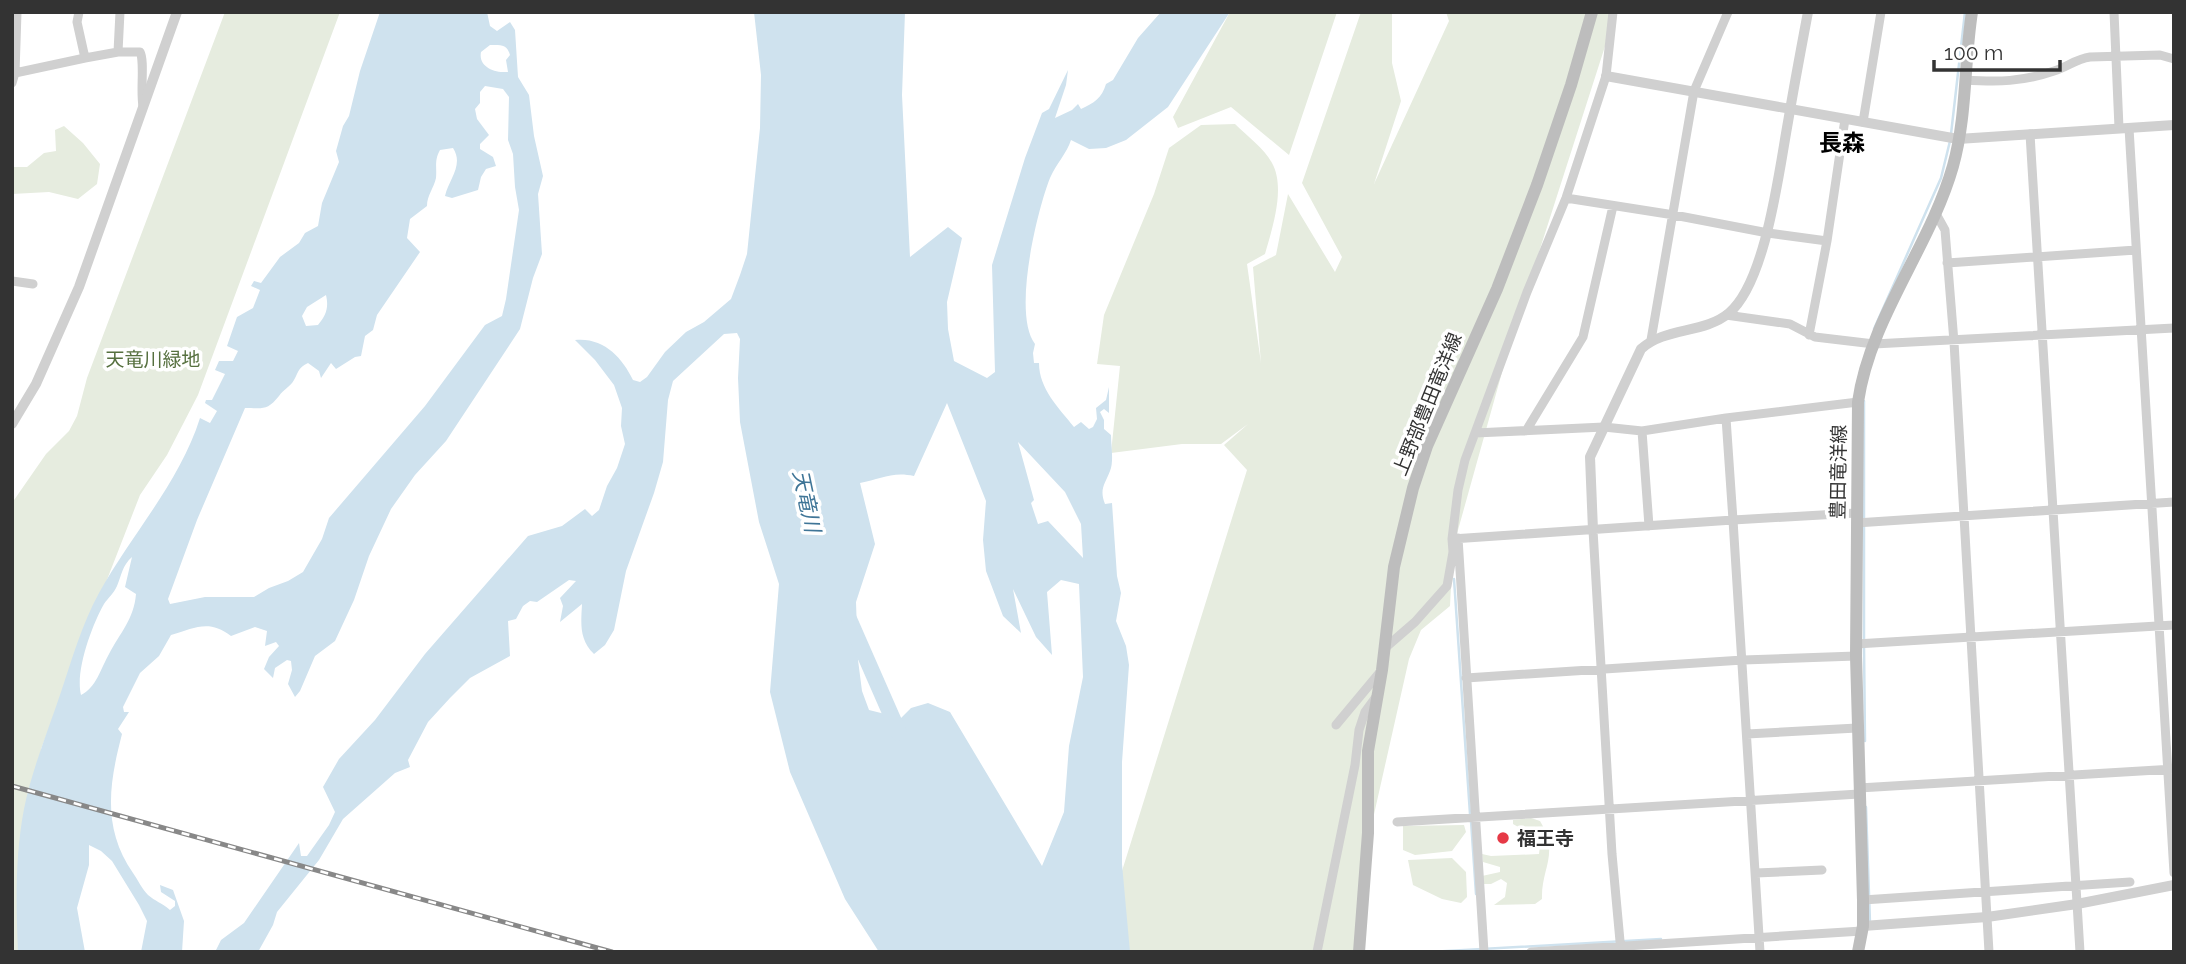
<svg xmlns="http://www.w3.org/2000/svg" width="2186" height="964" font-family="Raleway,'Noto Sans JP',sans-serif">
	<rect width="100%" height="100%" fill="#fff"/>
	<path fill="#e6ecdf" d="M225,12H340L198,395L167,455L140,495L41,749L29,952H12V503L46,454L69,431L77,416L87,378Z
		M1230,12H1337L1289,155L1231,107L1178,128L1173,117Z
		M1361,12H1392V63L1401,101L1374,184L1449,21L1446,12H1616L1513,333L1453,548L1450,606L1421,630L1409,659L1368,841L1358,952H1121L1122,871L1247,470L1224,445L1248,424L1221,444H1182L1111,453L1120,366L1097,364L1104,315L1154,194L1169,148L1201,125L1235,124C1247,136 1264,148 1272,163C1286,188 1272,229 1265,254L1247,264L1261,363L1253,267L1276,255L1288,194L1335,272L1342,257L1302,183Z
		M64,126L83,143L100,164L97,184L78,199L49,192L12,194V167H27L44,153L56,151L55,130Z
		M1531,818L1540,821C1560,854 1541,868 1542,899L1535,904L1494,905L1505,897L1507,883L1501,879L1491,884H1483L1482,876L1500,872V867L1483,862L1482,854L1491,856L1539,854L1541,837L1534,836L1513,824V820Z
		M1464,825L1466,832L1452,851L1415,855L1403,850V826Z
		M1452,858L1466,872L1467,897L1461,903L1442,899L1413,885L1408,860Z"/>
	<path fill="#cfe2ee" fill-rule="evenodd" d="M380,12H487L490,26L497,31L510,22L515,30L518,77L529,95L534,136L543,176L538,194L542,254L533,278L520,329L446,441L415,475L391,509L369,556L354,600L335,641L315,656L300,691L295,697L288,684L292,670L291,661L287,660L275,668L273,678L264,669L269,657L279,646L276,642L265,646L267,631L255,627L231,636C209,619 195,628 171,635L159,656L140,673L123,707L124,712H129L118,729L122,734C109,784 102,828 133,873C138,880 142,889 148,895C155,901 162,903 170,910L175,906V901L161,892L160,885L173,890L184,921L182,952H141L147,921L139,905L112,861L101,851L89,845V865L77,908L85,952H18C16,904 15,856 24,809C32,769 48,731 61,692C72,659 82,624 99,593C131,535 180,482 200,418L210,423L217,411L205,403L206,400H212L225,374L215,370L219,361H233L238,351L227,346L237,317L253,308L260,290L251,286L254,281L261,283L280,257L299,243L305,233L318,226L322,203L339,162L336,151L343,126L349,116L360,71ZM490,45C501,45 507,44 510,55L506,60L508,72C495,73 478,67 481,52ZM485,86L503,89L509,97L508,140L513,154L515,187L519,210L506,299L502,316L485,325L425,406L329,518L322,539L303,572L288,581L269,588L254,597H205L170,604L168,599L197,520L245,408C263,408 267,411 279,396C284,389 290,387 294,380C299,371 298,368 308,363L319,371L321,378L331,363L336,369L355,357L361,356L365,336L373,330L377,315L420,252L407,238L410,219L427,206C427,195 434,188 436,178C437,167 434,161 440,150L453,148C464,165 449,179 445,196L452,198L478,190L481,177L486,169L496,166L493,157L480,149V144L489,135L477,119L475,109L480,103V92ZM326,295C329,308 326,315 318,325L306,326L302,316L307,307ZM132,557L125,587L136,594C134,619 120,633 109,654C101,668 96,688 81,695C75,671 92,625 104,604C108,598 114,593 117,586C122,574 122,566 132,557Z
		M754,12H905L902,95L910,257L948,227L962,238L947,302L948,329L954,361L987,378L995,372L992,265L1025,158L1042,113L1049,109L1068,70L1066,85L1055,118L1072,110L1078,104L1081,109C1094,103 1102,98 1106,84L1113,80L1138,38L1161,12H1230L1168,107L1126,140L1106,148L1089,149L1071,140C1067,153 1056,164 1050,178C1037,211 1012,314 1035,344L1033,353L1034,363H1039C1039,389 1059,408 1074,427L1081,422L1089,429L1093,427L1097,419L1096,408L1106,400L1109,387V413L1104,409L1100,412L1104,420V429L1111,435C1111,445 1114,462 1110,471C1105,484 1099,489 1105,504L1112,503L1117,576L1121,593L1116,621L1126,646L1129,665L1122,762V864L1130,952H879L845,899L790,772L770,692L779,584L759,522L740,422L738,378L740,339L737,333L724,334L673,381L668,400L663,462L654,493L626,571L614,630L605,645L594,654C579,639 581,624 582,604L560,622L563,606L560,598L576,581L569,580L537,602L530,601L523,606L516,619L508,621L510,656L470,678L450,698L428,722L408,760L410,767L395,773L343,819L319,860L277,912L273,925L258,952H215L221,940L244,923L299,843L301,856H307L329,825L335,812L323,787L339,759L375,720L425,654L528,536L562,526L585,509L592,516L599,510L607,486L617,468L625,444L621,426L622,408L614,385L595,360L575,340C603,337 622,357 633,380L640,382L647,377L665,352L686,332L704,322L731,299L740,275L747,254L760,128L761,75ZM947,403L986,501L983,540L986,571L1003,616L1021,633L1013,589L1036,637L1052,655L1047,592L1061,580L1079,584L1083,677L1069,746L1064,812L1042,866L950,712L928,703L911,708L901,718L869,710L862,691L858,660L856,602L875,544L860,483C880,479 893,471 914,476ZM1018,442L1065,492L1081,524L1083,558L1048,521L1038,524L1031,503L1034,500Z"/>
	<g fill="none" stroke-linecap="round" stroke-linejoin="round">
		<path stroke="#cfe2ee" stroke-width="2.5" d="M1951,134L1965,12
			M1874,329L1941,178L1950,141
			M1454,579L1470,814
			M1864,639V401
			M1864,646L1865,741
			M1866,807L1870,923
			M1471,821L1476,894
			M1429,952L1661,939"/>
		<path stroke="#cfe2ee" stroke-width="16" d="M849,619L899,733"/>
		<path stroke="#d0d0d0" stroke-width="9" d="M2114,12L2119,128
			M118,52H140C145,61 140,91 143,106
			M85,58L118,52L120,12
			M15,73L85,58L77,22L79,12
			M1965,80C1998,82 2022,82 2054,71C2067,67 2076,59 2090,57L2160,55L2174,59
			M12,83L15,73L17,12
			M1863,122L1881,12
			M2129,128L2174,873
			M2030,134L2080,952
			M1566,198L1674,215L1768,233L1827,241
			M1935,212L1945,230L1954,342L1989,952
			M1947,263L2136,250
			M12,281L33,284
			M1726,315L1790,324L1815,337L1874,344L2174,328
			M1809,335L1827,241L1845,119
			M1651,340L1694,91L1728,12
			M1726,418L1733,520L1856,513
			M1526,431L1583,337L1613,206
			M1642,431L1649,526
			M1475,433L1604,427L1642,431L1726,418L1858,402
			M1856,523L2174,502
			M1593,530L1612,854L1621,952
			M1458,538L1484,952
			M1452,539L1733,520L1760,952
			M1856,644L2174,625
			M1385,648L1415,622L1447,586L1453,552L1452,539L1458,490L1465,460L1527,292L1566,198L1606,76L1613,12
			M1466,678L1743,660L1856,656
			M1336,725L1381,671
			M1747,734L1857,728
			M1859,788L2174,769
			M1397,822L1859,794
			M1756,873L1822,870
			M1863,900L2130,882
			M1317,952L1355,765L1359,730L1365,712L1376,697
			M1531,952L1862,931"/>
		<path stroke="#d0d0d0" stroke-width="10" d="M1606,76L1958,139L2174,125
			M12,424L36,384L79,287L177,12
			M1593,530L1590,457L1641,349C1665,327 1704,334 1729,313C1766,282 1779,171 1788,122C1794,86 1801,49 1808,12
			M1863,926L1987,917L2077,904L2174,885"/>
		<path stroke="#bdbdbd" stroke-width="12" d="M1359,952L1368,833V751L1382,670L1394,567L1413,488L1427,446L1497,289L1537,185L1571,85L1592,12
			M1858,952L1863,926V900L1856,656L1858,402C1870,318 1930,247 1953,166C1967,116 1964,63 1972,12"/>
		<g stroke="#888" stroke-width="5">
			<path id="rail" d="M12,786L612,952"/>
		</g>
		<use href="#rail" stroke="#fff" stroke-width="2.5" stroke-dasharray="8" stroke-linecap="butt"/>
	</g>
	<circle fill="#e63946" stroke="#fff" stroke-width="2.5" cx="1503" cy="838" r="7"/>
	<g text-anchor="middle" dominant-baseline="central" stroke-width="7" stroke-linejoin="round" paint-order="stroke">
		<g font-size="19" fill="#56703f" stroke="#fff">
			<text x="153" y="359">天竜川緑地</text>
		</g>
		<g font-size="19" fill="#333" stroke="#fff">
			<text transform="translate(1427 404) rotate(-68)">上野部豊田竜洋線</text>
			<text transform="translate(1838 472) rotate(-89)">豊田竜洋線</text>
		</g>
		<g font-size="19" font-weight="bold" fill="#333" stroke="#fff" text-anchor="start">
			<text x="1517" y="838">福王寺</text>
		</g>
		<g font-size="21" font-style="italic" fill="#3f7597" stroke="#fff">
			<text transform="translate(807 501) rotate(78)">天竜川</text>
		</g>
		<g font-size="23" font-weight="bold" fill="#000" stroke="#fff">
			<text x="1842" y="142">長森</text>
		</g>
	</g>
	<rect width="2186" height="964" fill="none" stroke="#333333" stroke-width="28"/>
	<path d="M1934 60v10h126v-10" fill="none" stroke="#333333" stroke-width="3.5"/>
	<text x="1944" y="60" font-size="21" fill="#333333" stroke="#ffffff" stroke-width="5" paint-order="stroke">100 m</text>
</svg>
